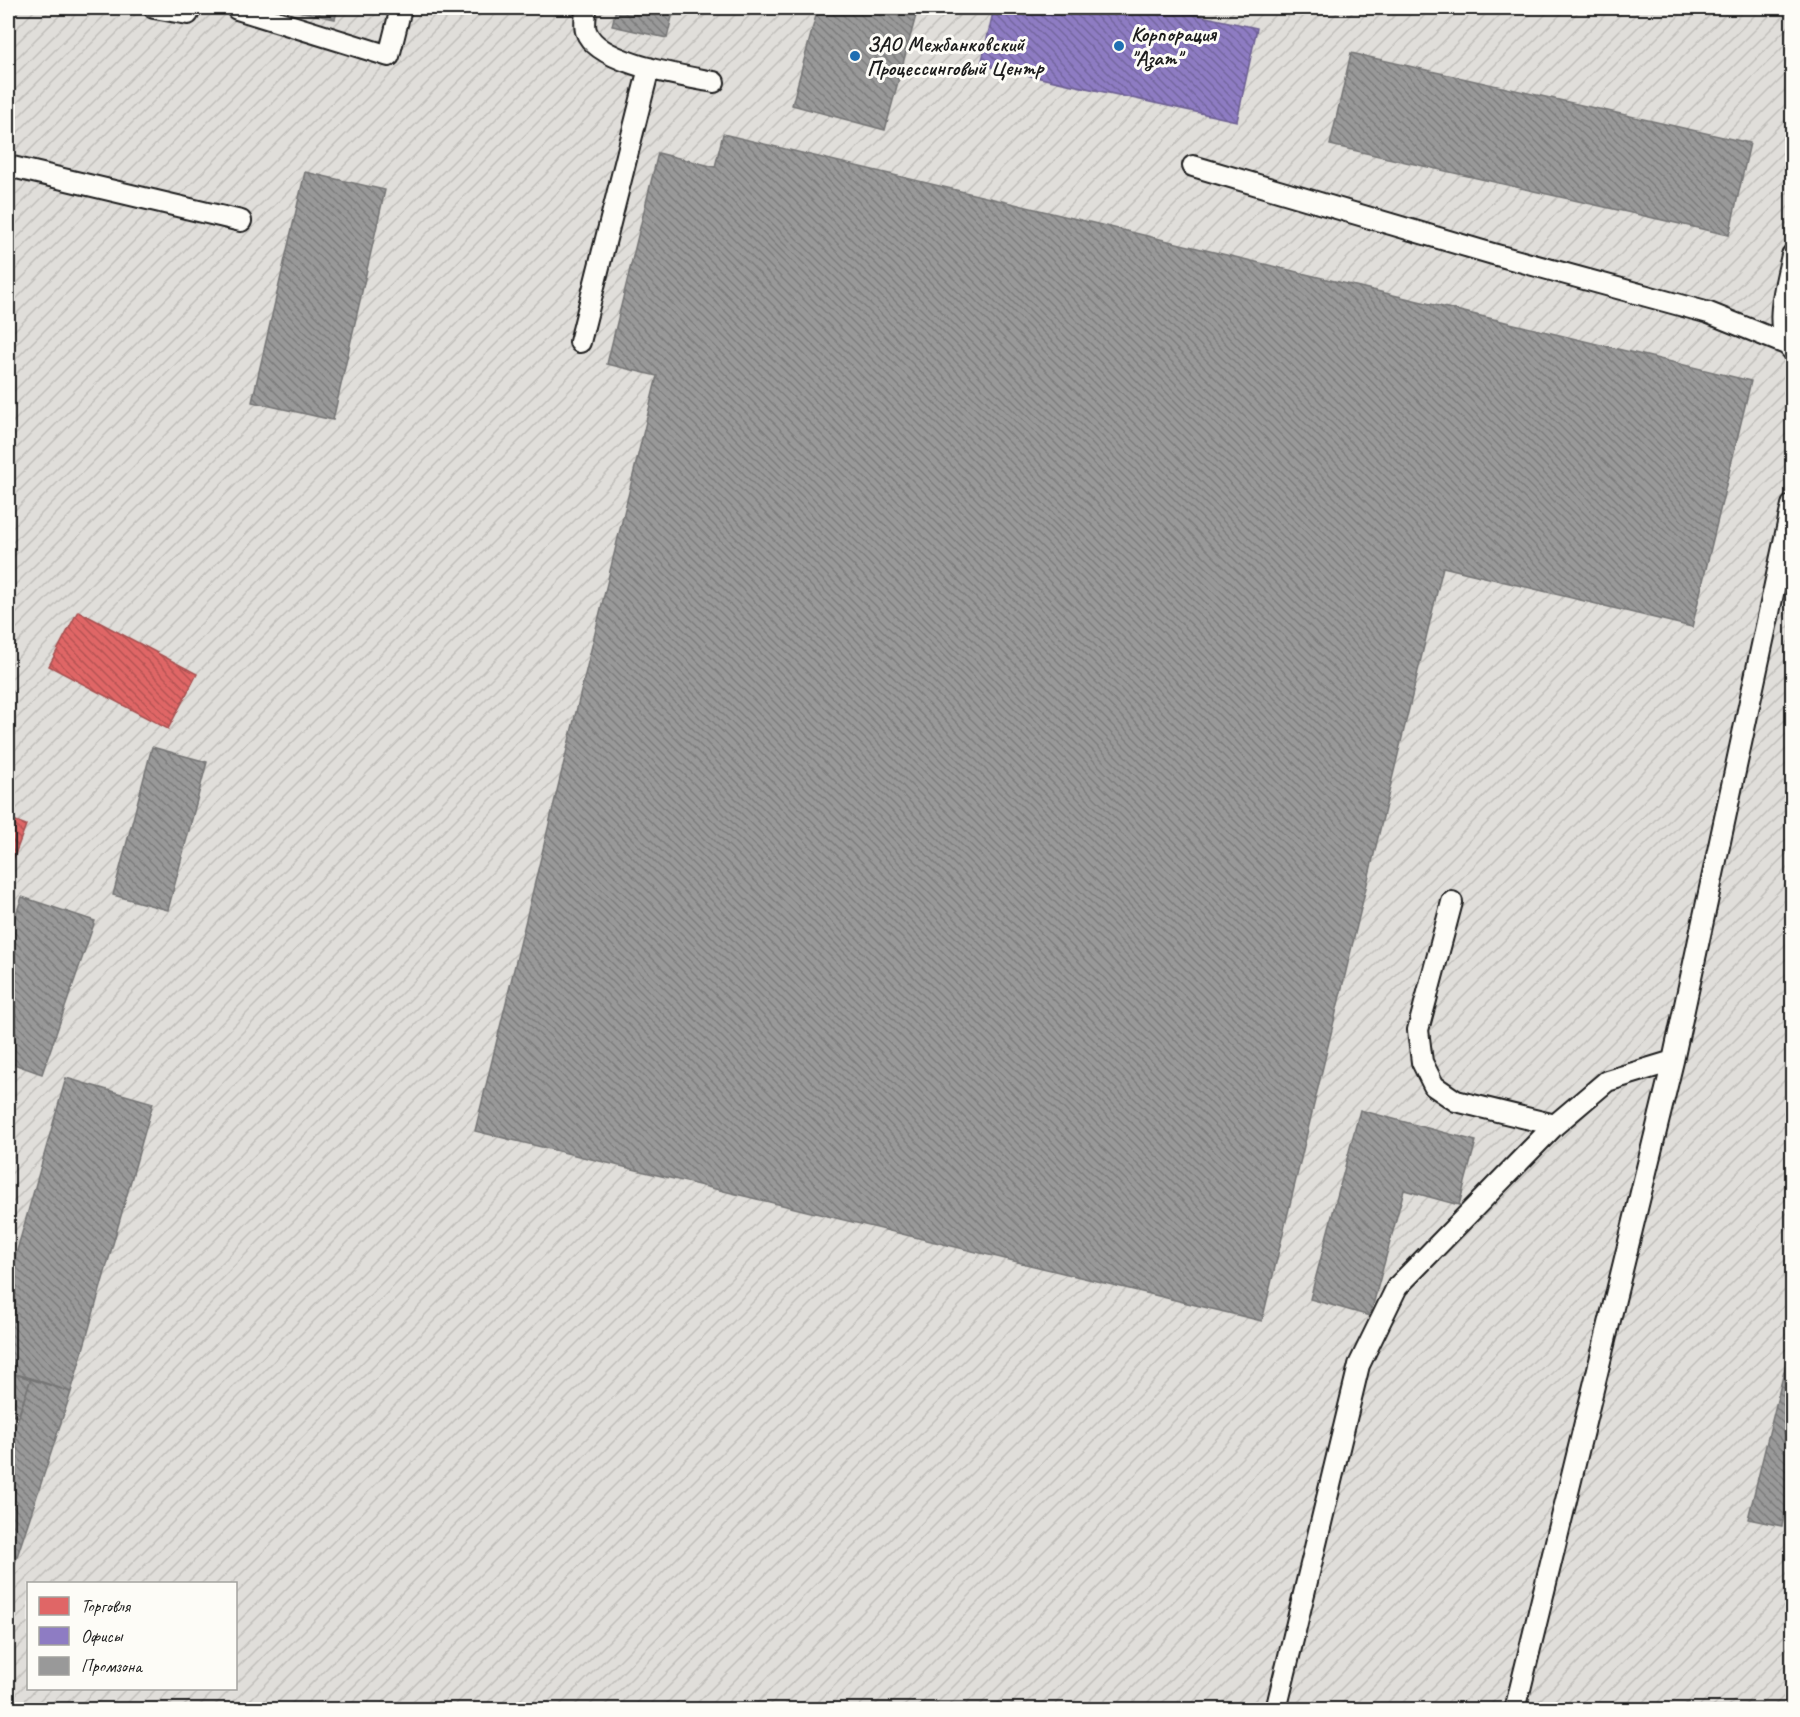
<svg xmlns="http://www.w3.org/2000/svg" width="1800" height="1717" font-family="Caveat,sans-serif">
	<defs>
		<pattern id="industrial-furrows" width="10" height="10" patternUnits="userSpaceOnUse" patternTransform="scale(1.5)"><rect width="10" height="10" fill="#e0deda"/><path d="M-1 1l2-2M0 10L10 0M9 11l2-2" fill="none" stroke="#c0beba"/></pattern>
		<pattern id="shops-back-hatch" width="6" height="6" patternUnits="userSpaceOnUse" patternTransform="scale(1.5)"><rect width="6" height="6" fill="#e06666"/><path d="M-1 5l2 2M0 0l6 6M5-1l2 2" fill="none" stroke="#b55353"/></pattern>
		<pattern id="offices-back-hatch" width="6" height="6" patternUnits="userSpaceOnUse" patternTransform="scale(1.5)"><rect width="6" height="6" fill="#8e7cc3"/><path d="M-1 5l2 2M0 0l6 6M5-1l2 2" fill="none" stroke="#73659e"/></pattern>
		<pattern id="industry-back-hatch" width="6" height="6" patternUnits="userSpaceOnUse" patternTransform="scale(1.5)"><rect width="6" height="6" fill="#999"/><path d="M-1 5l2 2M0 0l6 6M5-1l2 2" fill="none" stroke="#7c7c7c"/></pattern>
	</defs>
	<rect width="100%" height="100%" fill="#f0eeea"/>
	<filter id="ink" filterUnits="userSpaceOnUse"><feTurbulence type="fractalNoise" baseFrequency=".0167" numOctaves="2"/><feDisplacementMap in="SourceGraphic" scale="12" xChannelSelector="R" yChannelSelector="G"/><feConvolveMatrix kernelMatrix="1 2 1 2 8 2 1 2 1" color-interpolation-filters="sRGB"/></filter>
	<g filter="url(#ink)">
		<path fill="url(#industrial-furrows)" fill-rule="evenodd" d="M8,8H1792V1709L8,1710ZM28,1584H236V1688H28Z"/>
		<path fill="url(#shops-back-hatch)" stroke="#a55050" stroke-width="1.5" d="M78,611L197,674L168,729L49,666Z
			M8,818L26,825L8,873Z"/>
		<path fill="url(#offices-back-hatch)" stroke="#6c5f91" stroke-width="1.5" d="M994,8H1164L1257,28L1237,121L981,65Z"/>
		<path fill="url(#industry-back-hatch)" stroke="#747474" stroke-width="1.5" d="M284,8H338L335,19Z
			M616,8H674L667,38L612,26Z
			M818,8H918L885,130L792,105Z
			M1351,53L1750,143L1729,235L1330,145Z
			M723,134L1751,381L1692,627L1443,567L1262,1321L475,1131L657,376L607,364L658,153L715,167Z
			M305,172L385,190L333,420L252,402Z
			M152,747L207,762L168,910L113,895Z
			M22,897L95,921L42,1074L8,1062V937Z
			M66,1078L153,1103L71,1392L8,1372V1282Z
			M1360,1110L1476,1141L1459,1205L1404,1190L1370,1316L1310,1299Z
			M1792,1339V1484L1782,1526L1748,1519Z
			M8,1372L31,1378L18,1417L8,1414Z
			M31,1378L71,1392L8,1584V1450Z"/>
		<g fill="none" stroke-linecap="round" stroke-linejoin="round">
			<g stroke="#1c1c1c" stroke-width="24">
				<path id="lane" d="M154,8L188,14
					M586,8C586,14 584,25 586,31C597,64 684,76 714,82
					M237,9L389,56L401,8
					M8,166L241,221
					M1193,166L1493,254L1709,313L1786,344
					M580,342L649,68
					M1792,350C1771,331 1787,280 1792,255
					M1452,902L1418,1030L1422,1062L1434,1086L1456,1101L1555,1125
					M1276,1710L1359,1365L1397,1287L1555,1125L1607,1081L1673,1061
					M1515,1710L1673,1061L1792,505"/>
			</g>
			<use href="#lane" stroke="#fdfcf7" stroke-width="20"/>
		</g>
	</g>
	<g fill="#1f6fb2" stroke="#fdfcf7" stroke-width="2">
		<circle cx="1119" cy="46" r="6"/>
		<circle cx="855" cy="56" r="6"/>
	</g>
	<g text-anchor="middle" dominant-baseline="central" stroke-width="6" stroke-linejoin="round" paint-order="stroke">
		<g font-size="21" font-weight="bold" fill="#1c1c1c" stroke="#fdfcf7" text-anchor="start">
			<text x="1131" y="34">Корпорация<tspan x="1131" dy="24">"Азат"</tspan></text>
			<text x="867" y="44">ЗАО Межбанковский<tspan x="867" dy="24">Процессинговый Центр</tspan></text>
		</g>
	</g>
	<rect width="1800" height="1717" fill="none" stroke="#fdfcf7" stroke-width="30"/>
	<rect x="15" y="15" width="1770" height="1687" fill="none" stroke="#1c1c1c" stroke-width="2" filter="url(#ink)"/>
	<rect x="27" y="1582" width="210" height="108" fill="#fdfcf7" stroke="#a3a29f" stroke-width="1.5"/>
	<rect x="39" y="1597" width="30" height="18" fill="#e06666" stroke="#a3a29f" stroke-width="1.5"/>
	<text x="81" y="1612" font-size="18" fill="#1c1c1c">Торговля</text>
	<rect x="39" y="1627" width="30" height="18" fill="#8e7cc3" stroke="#a3a29f" stroke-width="1.5"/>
	<text x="81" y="1642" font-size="18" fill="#1c1c1c">Офисы</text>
	<rect x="39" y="1657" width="30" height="18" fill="#999999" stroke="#a3a29f" stroke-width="1.5"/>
	<text x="81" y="1672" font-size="18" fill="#1c1c1c">Промзона</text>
</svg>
